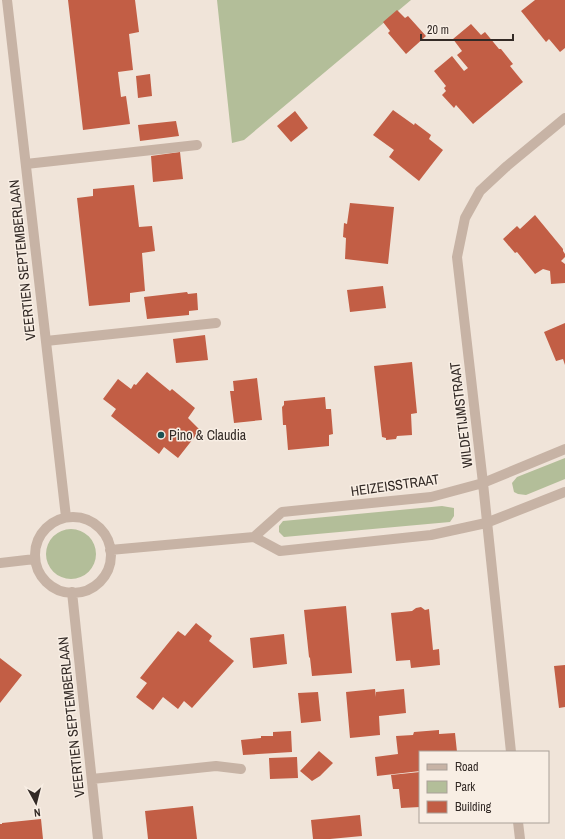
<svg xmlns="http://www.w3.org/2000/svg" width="565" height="839" font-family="'Archivo Narrow',sans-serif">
	<rect width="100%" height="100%" fill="#f0e4d9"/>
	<path fill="#b3be99" d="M217,0H411L244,140L232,143Z
		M565,458V479L526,495L518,494L514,492L512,483L517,477Z
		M442,506L454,508V516L450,522L284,537L279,532V526L283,521Z
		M46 554a25 25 0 1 1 50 0a25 25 0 1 1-50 0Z"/>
	<path fill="#c25e45" d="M68,0H135L139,32L129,34L133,70L118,72L121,97L126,96L130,124L83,130Z
		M535,0H565V48L560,52L549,39L546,42L521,11Z
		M397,10L405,18L408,16L426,36L406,54L388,33L390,31L383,22Z
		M471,24L481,35L485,32L499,49H501L513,64L510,66L523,82L473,124L456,105L454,108L442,95L446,91L444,88L446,86L434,71L452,56L464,71L468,68L457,55L462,51L453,39Z
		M150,74L152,96L138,98L136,76Z
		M393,110L414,125L415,123L431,135L429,139L443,150L419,181L389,157L394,150L373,135Z
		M295,111L308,128L291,142L277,126Z
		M176,121L179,136L140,141L138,125Z
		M180,152L183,179L153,182L151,156Z
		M134,185L139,227L152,226L155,251L142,253L145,291L130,293V302L89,306L77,198L93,196V189Z
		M350,203L394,207L388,264L345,259L346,238L343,237L344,223L347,224Z
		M535,215L563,249V251L565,254V257L561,261L565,264V283L551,284L550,271L543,269L535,274L517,252L515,253L503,239L517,226L520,229Z
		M383,286L386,308L350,312L347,290Z
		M187,292L188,294L197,293L198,310L189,311V315L147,319L144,297Z
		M565,323V365L563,359L556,361L544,332Z
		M205,335L208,360L176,363L173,339Z
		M412,362L417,413L411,414L412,435L397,436L396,439L386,440V438L382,437L374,366Z
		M147,372L170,391L172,389L195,408L188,418L200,430L178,458L164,447L159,454L111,416L116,409L103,399L118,379L131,389L134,384L136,385Z
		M257,378L262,420L234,423L230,391H234L233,381Z
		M325,397L326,409H331L333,434L329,435V446L288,450L286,425H283L282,407L284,405V401Z
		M346,606L352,673L312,676L310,658L309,657L304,610Z
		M421,607L425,610L429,609L433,650L439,649L440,665L411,668L410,660L396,661L391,613L412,611L416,608Z
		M196,623L212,636L209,641L234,661L192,708L184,701L178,709L163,697L153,710L136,697L147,683L140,678L178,631L185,636Z
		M284,634L287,664L253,668L250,638Z
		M0,658L22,675L0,703Z
		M565,665V707L559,708L554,666Z
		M375,689L376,697V692L404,689L406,713L379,716L380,735L350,738L346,692Z
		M318,692L321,721L301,723L298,693Z
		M439,730V734L455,733L457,752H420V771L377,776L375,757L398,754L396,736L413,735L414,732Z
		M291,731L292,752L243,755L241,740L261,738V736H273V732Z
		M319,751L333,763L320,776L312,781L300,771Z
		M297,757L298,778L270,779L269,758Z
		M420,772V807L401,808L399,789H393L391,775Z
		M193,806L197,839H148L145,811Z
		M360,815L362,836L330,839H313L311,820Z
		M41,819L43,839H0V824H2V823Z"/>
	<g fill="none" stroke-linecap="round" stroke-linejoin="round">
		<path stroke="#c7b3a5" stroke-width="10" d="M7,0L66,517
			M26,164L197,145
			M46,341L216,323
			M35 555a38 38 0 1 1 76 0a38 38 0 1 1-76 0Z
			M254,537L282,512L431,497L483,483L565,449
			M110,550L254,537L280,551L431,535L486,523L565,492
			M0,563L35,559
			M72,592L98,839
			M511,752L483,483L457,257L465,218L480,191L507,166L565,118
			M92,779L216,766L241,769
			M518,822L520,839"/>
	</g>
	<circle fill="#1d5253" stroke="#f8eee4" stroke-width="1.5" cx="161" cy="435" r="4"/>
	<g text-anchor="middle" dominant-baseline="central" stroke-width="3" stroke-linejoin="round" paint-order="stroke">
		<g font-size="14" fill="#332a26" stroke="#f8eee4">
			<text transform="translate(22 260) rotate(-96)">VEERTIEN SEPTEMBERLAAN</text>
			<text transform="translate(461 415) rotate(-97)">WILDETIJMSTRAAT</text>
			<text transform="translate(395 485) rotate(-8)">HEIZEISSTRAAT</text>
			<text transform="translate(71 717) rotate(-96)">VEERTIEN SEPTEMBERLAAN</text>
		</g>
		<g font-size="14" fill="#332a26" stroke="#f8eee4" text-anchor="start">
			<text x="169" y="435">Pino &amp; Claudia</text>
		</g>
	</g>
	<rect x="419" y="751" width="130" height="72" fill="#f8eee4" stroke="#a9a098"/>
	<rect x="427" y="764" width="20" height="6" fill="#c7b3a5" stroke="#a9a098"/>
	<text x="455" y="771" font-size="12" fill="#332a26">Road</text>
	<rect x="427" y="781" width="20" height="12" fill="#b3be99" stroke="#a9a098"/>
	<text x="455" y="791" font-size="12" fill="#332a26">Park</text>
	<rect x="427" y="801" width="20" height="12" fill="#c25e45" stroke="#a9a098"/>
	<text x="455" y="811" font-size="12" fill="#332a26">Building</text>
	<g transform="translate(36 803) rotate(173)" stroke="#f8eee4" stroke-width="3" paint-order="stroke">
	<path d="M0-3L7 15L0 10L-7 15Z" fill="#332a26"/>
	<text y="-6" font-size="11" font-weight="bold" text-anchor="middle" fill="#332a26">N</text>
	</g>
	<path d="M421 34v6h92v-6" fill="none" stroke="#332a26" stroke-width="2"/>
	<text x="427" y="34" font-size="12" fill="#332a26" stroke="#f8eee4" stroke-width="3" paint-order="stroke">20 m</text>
</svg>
